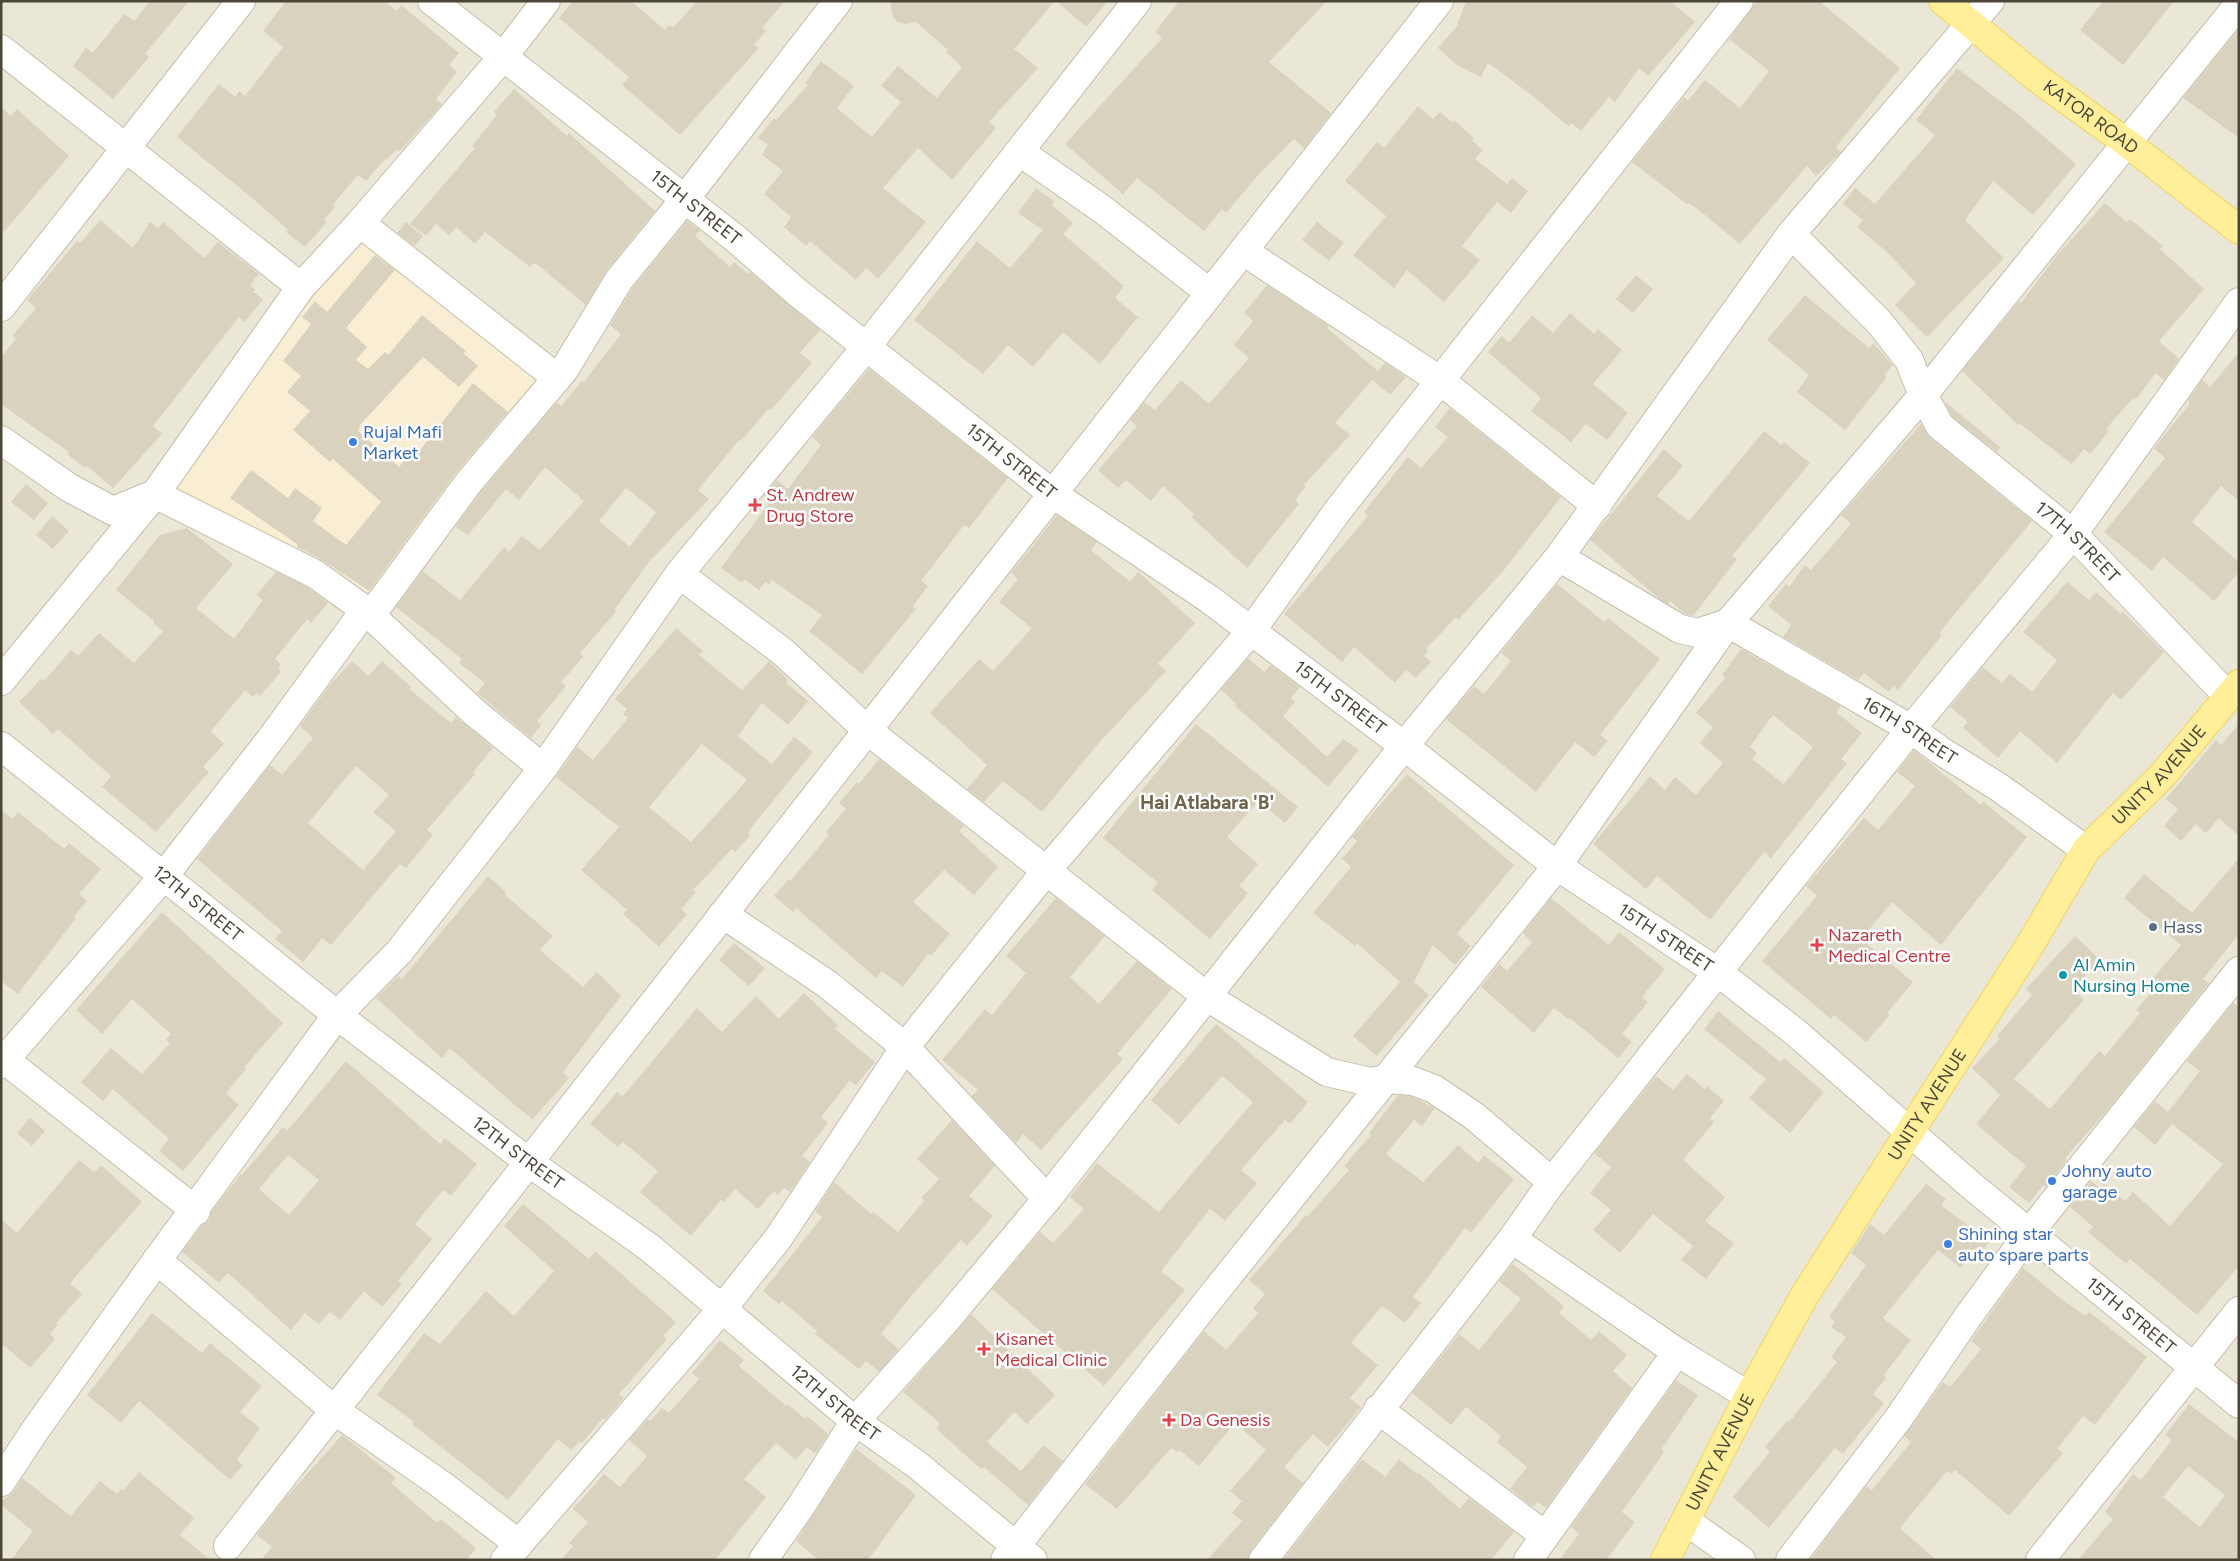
<svg xmlns="http://www.w3.org/2000/svg" width="2240" height="1561" font-family="Figtree,sans-serif">
	<rect width="100%" height="100%" fill="#f6f4ea"/>
	<path fill="#ebe7d7" d="M1,1H2239V1560H1Z"/>
	<path fill="#f9eed4" d="M366,240L547,388L376,608L164,496L253,362Z"/>
	<path fill="#d9d2be" fill-rule="evenodd" d="M150,1H189L145,54L149,57L113,99L73,66L86,48L93,53L124,14L134,21Z
		M286,1H385L397,11L401,5L459,53L449,65L457,72L436,99L442,104L400,151L397,149L386,160L385,159L366,181L358,175L333,204L335,207L324,219L327,222L305,247L286,232L288,230L252,198L177,137L219,84L235,97L239,91L245,96L283,47L263,31Z
		M573,1H631L665,30L669,25L673,28L697,1H785L762,28L766,31L754,45L759,48L680,135L622,85L629,77L559,18Z
		M890,1H1055L1014,49L1038,68L989,122L996,128L952,180L918,148L883,188L926,222L878,279L866,268L856,280L810,241L806,246L784,227L791,217L764,194L783,171L762,155L768,145L758,138L774,118L776,120L808,85L805,83L821,61L854,86L837,108L872,137L901,102L881,86L898,66L937,98L962,67L946,52L948,50L916,22L905,24L898,22L893,17Z
		M1056,1H1108L1086,27Z
		M1179,1H1327L1269,62L1331,113L1304,148L1294,139L1259,174L1226,213L1222,209L1204,231L1137,178L1123,194L1065,144L1162,38L1155,32Z
		M1466,1H1670L1695,22L1648,76L1639,68L1615,102L1609,97L1581,131L1571,123L1569,126L1562,121L1533,96L1488,63L1481,77L1457,65L1438,48L1457,26Z
		M1757,1H1819L1900,68L1836,147L1841,152L1839,154L1816,176L1807,166L1740,244L1705,215L1689,203L1688,205L1632,162L1684,97L1688,101L1705,80L1740,108L1769,71L1729,39Z
		M2103,1H2174L2123,65L2080,30Z
		M2239,29V138L2183,98Z
		M1957,68L2020,116L2076,164L2033,215L1993,181L1965,220L2004,258L1927,337L1895,305L1916,283L1887,252L1857,227L1863,220L1843,204L1855,188L1875,204L1935,135L1916,120Z
		M514,89L567,136L569,133L655,211L607,270L586,305L539,266L534,263L530,267L485,232L475,244L456,227L449,235L436,224L426,236L410,224L475,148L472,146L497,115L494,112Z
		M1418,106L1433,119L1440,112L1452,122L1454,120L1474,138L1472,141L1483,150L1475,159L1507,184L1512,178L1528,191L1511,213L1497,202L1462,246L1480,260L1444,302L1407,270L1394,288L1353,255L1386,216L1345,181L1377,142L1384,148Z
		M1,107L11,116L17,109L69,156L1,235Z
		M1036,188L1054,201L1052,205L1073,223L1063,234L1124,286L1115,298L1138,317L1100,364L1063,332L1033,367L1008,345L983,374L914,320L977,241L1010,268L1043,230L1018,213Z
		M2105,203L2126,222L2130,219L2163,246L2160,249L2204,289L2159,341L2179,359L2164,380L2156,373L2135,400L2133,398L2106,429L2109,431L2090,454L2084,449L2072,464L2019,423L2018,425L1962,371L2019,301L2021,303L2057,255Z
		M100,220L133,248L150,222L158,228L163,222L204,258L218,242L259,274L250,285L256,290L253,292L263,299L245,322L239,317L153,426L162,434L113,488L87,466L85,468L67,454L69,452L1,404V357L16,339L12,336L36,308L27,300L77,241L80,243Z
		M687,221L700,230L695,236L730,267L734,262L748,274L750,272L820,330L800,353L812,363L771,410L769,408L741,441L739,440L698,490L709,499L649,562L614,610L616,612L580,653L584,656L561,682L566,686L537,721L541,725L531,738L477,693L485,683L459,663L462,659L396,607L423,571L460,600L504,547L509,552L522,536L540,550L584,501L545,467L519,500L506,489L468,535L455,527L481,492L557,402L561,406L582,381L584,382L621,334L610,325L632,289ZM626,488L656,512L630,547L599,521Z
		M406,222L423,236L415,246L397,233Z
		M1317,222L1344,243L1329,261L1302,240Z
		M375,255L395,270L346,328L367,347L356,360L368,369L385,352L388,355L422,315L466,351L463,353L478,366L459,387L423,357L359,426L360,428L358,431L399,467L412,450L417,454L473,383L508,412L456,473L369,591L322,560L297,547V544L230,498L251,470L288,498L295,488L322,508L313,521L346,545L381,502L333,459L330,462L293,430L310,411L287,392L301,376L283,361L311,324L302,317L315,301L327,312Z
		M1636,275L1653,289L1633,313L1616,299Z
		M1267,285L1329,326L1327,328L1378,371L1385,363L1406,377L1390,395L1372,380L1335,423L1350,435L1304,485L1306,486L1295,500L1299,504L1247,568L1191,517L1194,514L1163,486L1151,501L1126,480L1118,488L1098,470L1137,426L1130,420L1144,402L1155,410L1181,380L1209,404L1249,358L1234,345L1253,321L1244,313Z
		M1805,295L1869,348L1873,343L1893,365L1884,375L1887,377L1845,430L1797,392L1809,375L1767,340Z
		M1570,313L1594,334L1598,329L1622,350L1593,384L1628,413L1607,440L1586,424L1571,442L1531,411L1541,398L1488,352L1502,336L1509,343L1532,315L1553,333Z
		M2239,352V501L2221,486L2192,522L2239,562V572L2214,601L2163,557L2152,571L2104,532L2165,458L2154,448L2190,403L2188,401L2202,380L2210,387Z
		M869,369L1008,478L969,528L964,525L921,581L928,586L913,606L916,609L862,674L809,631L822,615L772,580L769,585L765,582L759,590L744,579L742,583L721,568L770,502L763,496L777,480L788,489L821,445L812,437Z
		M1944,401L2000,447L1997,452L1952,416Z
		M1450,408L1561,497L1504,570L1458,620L1456,617L1426,649L1428,651L1424,656L1431,662L1416,678L1406,670L1395,683L1354,647L1342,662L1284,614L1368,516L1364,512L1408,457L1421,468L1448,437L1435,427Z
		M1921,424L1930,438L2032,521L1939,633L1942,635L1898,690L1894,686L1889,692L1864,673L1858,680L1783,637L1791,625L1768,606L1786,584L1789,587L1805,565L1811,570L1851,524L1841,515Z
		M1764,431L1781,445L1784,442L1810,463L1732,556L1737,559L1693,616L1687,615L1670,601L1668,604L1661,600L1590,540L1664,449L1683,466L1657,496L1689,521Z
		M26,484L48,503L34,520L11,502Z
		M1057,515L1097,542L1091,550L1130,582L1138,572L1195,623L1158,664L1166,671L1097,745L1042,812L1003,781L984,802L967,789L987,765L930,713L979,659L993,671L1032,628L999,602L1018,579L1011,573Z
		M52,516L69,531L53,549L36,535Z
		M187,528L233,564L196,608L234,639L263,600L256,595L276,572L307,587L328,603L311,623L307,619L275,659L281,665L278,669L281,672L260,696L256,693L253,697L245,690L212,730L211,732L224,744L203,767L209,772L156,832L102,787L111,776L58,729L53,734L19,702L41,679L44,681L71,650L78,656L99,633L134,663L163,631L153,623L154,621L116,590L160,535Z
		M2067,582L2089,600L2096,592L2121,614L2123,612L2164,652L2121,700L2113,693L2057,763L2020,731L1998,758L1963,728L1968,722L1950,707L1983,667L2002,683L2010,674L2032,692L2057,660L2023,632Z
		M1557,584L1604,622L1608,618L1660,659L1600,735L1608,741L1594,757L1575,742L1536,792L1446,719L1474,686L1484,694L1511,661L1501,653Z
		M676,628L703,651L699,655L742,690L769,661L788,680L786,683L808,701L788,725L762,703L738,736L772,764L794,737L813,752L754,824L748,833L750,836L735,852L732,849L693,890L696,892L681,909L687,914L659,947L623,914L627,910L581,870L619,827L556,777L577,747L593,760L628,718L623,714L627,709L615,699ZM702,744L747,780L691,842L649,807Z
		M1741,649L1841,706L1836,712L1862,733L1841,759L1847,763L1771,858L1764,852L1710,920L1657,876L1646,889L1593,844L1650,776L1665,790L1675,777L1696,795L1723,763L1700,743L1713,727L1696,713L1725,678L1722,675ZM1773,715L1813,747L1784,784L1752,759L1757,753L1750,747Z
		M1248,658L1264,672L1271,665L1300,687L1291,698L1295,702L1283,716L1327,757L1343,739L1359,750L1328,787L1235,706L1237,704L1221,690Z
		M352,661L368,676L382,661L411,687L409,689L451,723L456,717L493,748L473,772L475,774L427,830L433,835L406,868L400,864L331,945L322,938L303,962L275,939L282,931L197,859L270,765L282,775L313,738L300,726L329,686ZM356,766L389,795L373,812L396,831L363,870L308,823Z
		M1196,724L1298,807L1285,823L1258,801L1227,837L1258,864L1239,886L1248,893L1210,939L1152,890L1158,883L1103,838Z
		M2239,724V836L2219,818L2206,833L2196,824L2181,841L2164,826L2178,809L2166,799L2216,740L2221,745Z
		M1914,750L1981,805L1983,802L2027,837L1941,945L1892,902L1861,939L1913,982L1887,1013L1890,1015L1866,1042L1834,1015L1831,1019L1762,961L1817,896L1806,886L1864,818L1878,830L1915,786L1897,772Z
		M879,759L964,826L959,831L998,867L974,895L944,870L913,902L950,934L931,956L928,954L903,987L882,971L876,978L796,908L793,912L774,896L788,880L790,881L829,835L826,832L846,809L839,803L857,782L859,784Z
		M1407,774L1514,865L1457,934L1471,946L1455,965L1433,945L1414,982L1429,995L1377,1056L1353,1036L1400,982L1357,943L1355,946L1313,913L1351,867L1342,859L1357,841L1352,837Z
		M1,810L13,819L18,812L64,849L69,843L101,869L79,894L87,901L74,916L76,918L18,994L1,981Z
		M2239,858V934L2203,979L2209,983L2111,1106L2065,1158L2067,1160L2046,1187L2043,1185L2029,1203L2009,1187L2026,1166L1976,1124L2000,1095L1972,1068L2000,1039L1997,1036L2032,995L2026,989L2075,936L2100,960L2073,989L2084,1000L2014,1079L2050,1109L2099,1051L2105,1056L2140,1013L2136,1010L2155,988L2149,983L2181,945L2124,898L2144,874L2192,913Z
		M488,876L506,892L504,894L553,936L540,950L583,987L597,972L621,996L563,1072L569,1078L533,1119L517,1107L450,1048L442,1058L376,998L398,976L402,979Z
		M1056,898L1105,936L1070,977L1099,1004L1137,961L1172,989L1117,1054L1123,1059L1041,1150L1023,1134L1016,1143L972,1096L978,1090L942,1060L985,1009L992,1015L1026,973L1006,956Z
		M1551,898L1609,945L1619,932L1665,969L1642,997L1648,1002L1622,1034L1632,1042L1618,1058L1570,1018L1568,1019L1554,1008L1534,1033L1481,987L1499,964L1507,971L1532,942L1523,933Z
		M162,912L283,1023L244,1067L246,1069L226,1093L239,1105L183,1171L159,1151L169,1139L113,1089L103,1101L81,1082L111,1048L142,1074L170,1043L166,1040L171,1034L132,999L102,1034L76,1010Z
		M734,943L765,968L749,986L719,960Z
		M804,993L838,1025L835,1029L875,1062L856,1085L850,1080L821,1117L828,1123L802,1156L810,1162L790,1192L784,1188L778,1195L774,1191L758,1209L735,1189L724,1202L721,1200L691,1236L640,1192L658,1171L623,1142L618,1147L590,1124L617,1092L622,1096L629,1089L697,1008L722,1032L756,996L779,1019Z
		M2233,1003L2239,1007V1266L2197,1315L2130,1259L2126,1264L2088,1232L2093,1227L2070,1207L2091,1181L2100,1188L2104,1184L2125,1201L2133,1192L2170,1226L2223,1164L2172,1124L2155,1145L2134,1127L2155,1101L2168,1112L2200,1071L2187,1061Z
		M1718,1011L1780,1062L1784,1058L1824,1092L1790,1133L1749,1098L1766,1079L1704,1029Z
		M1216,1024L1308,1102L1290,1124L1285,1120L1241,1170L1257,1183L1225,1221L1210,1209L1161,1271L1185,1290L1104,1386L992,1289L1040,1232L1053,1243L1084,1209L1070,1197L1097,1163L1159,1212L1253,1102L1222,1076L1179,1125L1151,1100Z
		M346,1061L440,1144L445,1138L477,1164L451,1196L443,1190L415,1224L432,1239L398,1281L402,1284L382,1307L364,1291L340,1320L330,1312L319,1324L305,1313L291,1330L228,1273L219,1283L182,1252L202,1225L209,1220L211,1212L241,1174L242,1175L283,1127L287,1131ZM288,1155L319,1180L289,1215L259,1189Z
		M1687,1074L1705,1089L1707,1086L1724,1101L1710,1118L1714,1122L1683,1160L1725,1197L1705,1221L1734,1243L1706,1279L1681,1260L1693,1246L1653,1214L1620,1253L1593,1230L1611,1210L1590,1193L1611,1167L1594,1153L1656,1076L1673,1090Z
		M1398,1095L1410,1096L1435,1108L1422,1126L1414,1120L1386,1154L1423,1182L1458,1145L1478,1163L1484,1155L1514,1179L1471,1233L1465,1228L1413,1297L1421,1303L1405,1323L1382,1306L1351,1343L1378,1365L1350,1398L1361,1407L1328,1447L1313,1434L1284,1467L1303,1483L1251,1550L1248,1560H1207L1242,1521L1232,1513L1242,1501L1230,1491L1266,1450L1235,1423L1199,1466L1179,1450L1177,1452L1171,1448L1117,1509L1085,1484L1204,1331L1226,1350L1258,1313L1253,1308L1265,1294L1249,1280L1306,1215L1308,1216L1349,1170L1344,1166L1371,1135L1369,1133Z
		M30,1118L45,1131L32,1146L17,1133Z
		M952,1120L995,1166L969,1196L993,1216L967,1246L961,1240L912,1295L881,1334L899,1349L879,1372L866,1361L859,1369L815,1334L817,1331L782,1301L779,1304L763,1291L822,1217L815,1211L834,1182L871,1214L873,1212L898,1232L924,1201L921,1198L939,1179L917,1159Z
		M79,1160L94,1172L101,1165L142,1202L75,1277L70,1284L82,1294L56,1323L58,1324L50,1334L55,1339L30,1368L1,1343V1219L17,1233Z
		M1926,1184L1946,1199L1941,1205L1989,1242L1974,1262L1969,1258L1961,1268L1938,1250L1883,1318L1911,1340L1884,1375L1886,1378L1873,1394L1884,1403L1843,1454L1835,1448L1769,1528L1733,1497L1770,1452L1765,1447L1787,1421L1789,1422L1837,1362L1831,1357L1846,1337L1831,1327L1835,1322L1829,1317L1866,1265L1851,1253L1870,1224L1884,1235Z
		M523,1204L589,1259L595,1251L676,1322L663,1336L667,1339L619,1394L624,1398L605,1420L603,1418L582,1443L580,1441L571,1450L558,1439L508,1500L412,1424L414,1422L377,1395L424,1333L440,1344L486,1291L514,1316L554,1271L504,1226Z
		M1513,1264L1564,1306L1559,1313L1591,1340L1599,1331L1627,1355L1613,1371L1632,1388L1546,1508L1538,1502L1533,1507L1510,1489L1527,1467L1497,1442L1501,1436L1466,1407L1451,1425L1412,1393L1459,1334L1479,1350L1521,1299L1499,1281Z
		M2023,1268L2064,1301L2086,1316L2089,1312L2147,1357L2095,1425L2083,1416L2057,1449L2063,1453L2009,1516L1955,1470L1951,1474L1947,1471L1900,1528L1936,1560H1810L1866,1486L1872,1490L1911,1442L1904,1436L1943,1382L1950,1387L1981,1349L1971,1341Z
		M152,1313L199,1351L203,1352L210,1343L262,1386L240,1412L260,1428L237,1460L243,1465L230,1480L139,1401L121,1423L87,1395Z
		M971,1314L1055,1395L1027,1424L1014,1412L987,1442L1021,1471L1044,1445L1063,1461L1028,1505L984,1467L981,1469L954,1445L936,1428L940,1423L903,1392Z
		M720,1340L744,1360L739,1366L786,1406L788,1404L805,1419L807,1416L828,1434L815,1454L807,1447L796,1460L776,1443L744,1479L766,1497L715,1560H561L573,1546L569,1543L588,1522L573,1509L604,1474L620,1487L647,1456L629,1440L648,1419L650,1421L662,1408L669,1413L699,1379L692,1373Z
		M1676,1380L1698,1395L1661,1450L1664,1452L1622,1512L1635,1522L1606,1560H1559L1579,1534L1571,1527Z
		M2189,1404L2239,1442V1560H2078L2113,1519L2105,1512L2133,1474L2141,1480L2172,1440L2165,1435ZM2188,1466L2225,1495L2200,1527L2163,1497Z
		M342,1435L396,1478L391,1483L437,1523L441,1519L476,1548L466,1560H261L272,1547L257,1535L283,1501Z
		M856,1449L916,1495L868,1560H819L796,1541Z
		M1362,1459L1385,1477L1399,1459L1418,1475L1419,1473L1460,1509L1469,1498L1514,1532L1491,1560H1283Z
		M139,1472L194,1518L180,1535L210,1560H11L33,1531L1,1505V1502L14,1491L22,1478L71,1516L100,1481L117,1494L121,1489L123,1491Z"/>
	<g fill="none" stroke-linecap="round" stroke-linejoin="round">
		<g stroke="#c3beab" stroke-width="30">
			<g id="minor">
				<path id="s1" d="M432,1L736,239L798,293L1053,494L1209,599L1404,746L1557,866L1719,973L1795,1032L1973,1187L2239,1404"/>
				<path d="M1,49L301,287"/>
				<path d="M1020,152L1102,209L1210,293"/>
				<path d="M360,223L557,378"/>
				<path id="s2" d="M1791,234L1879,322L1909,360L1923,395L1940,426L2073,534L2228,696"/>
				<path d="M1243,251L1441,381L1597,506"/>
				<path d="M1,307L241,1"/>
				<path d="M1,440L68,487L113,511L155,494L315,574L365,610L474,712L543,768"/>
				<path id="s3" d="M1559,557L1680,629L1697,633L1728,623L1911,729L1941,751L2000,788L2086,850"/>
				<path d="M679,574L783,652L867,730L1206,996L1327,1072L1370,1082L1387,1079L1413,1081L1434,1089L1474,1116L1552,1182"/>
				<path d="M371,615L469,482L564,370L619,280L684,200L838,1"/>
				<path d="M1,681L155,494L301,287L360,223L503,57L546,1"/>
				<path id="s4" d="M1,746L337,1015L530,1163L650,1248L855,1421L916,1464L1033,1560"/>
				<path d="M723,914L827,984L905,1047L1047,1199"/>
				<path d="M5,1060L196,1211"/>
				<path d="M1,1064L163,877L270,740L365,610"/>
				<path d="M1512,1239L1677,1352L1749,1396"/>
				<path d="M157,1260L334,1410L439,1483L519,1544"/>
				<path d="M1378,1409L1544,1535"/>
				<path d="M1,1482L36,1429L157,1260L337,1015L399,952L543,768L679,574L867,346L1137,1"/>
				<path d="M1686,1521L1741,1560"/>
				<path d="M228,1546L1439,1"/>
				<path d="M505,1560L722,1309L779,1237L905,1047L1046,871L1251,631L1339,509L1739,1"/>
				<path d="M763,1560L801,1506L855,1421L947,1319L1047,1199L1404,746L1559,557L1791,234L1990,1"/>
				<path d="M1005,1560L1211,1297L1557,866L1728,623L1923,395L2239,4"/>
				<path d="M1263,1560L1512,1239L1552,1182L1799,869L1911,729L2073,534L2239,302"/>
				<path d="M1528,1560L1677,1352"/>
				<path d="M1790,1560L1898,1419L1967,1318L2029,1233L2239,971"/>
				<path d="M2040,1560L2239,1311"/>
			</g>
		</g>
		<g stroke="#f0d55e" stroke-width="30">
			<g id="major">
				<path id="s5" d="M1943,1L2037,78L2127,143L2239,230"/>
				<path id="s6" d="M1665,1560L1749,1396L1806,1293L2030,945L2086,850L2162,776L2239,684"/>
			</g>
		</g>
		<use href="#minor" stroke="#fff" stroke-width="28"/>
		<use href="#major" stroke="#ffee9a" stroke-width="28"/>
	</g>
	<g fill="#3f7fe0" stroke="#fff" stroke-width="2">
		<circle cx="353" cy="442" r="5"/>
		<circle cx="2052" cy="1181" r="5"/>
		<circle cx="1948" cy="1244" r="5"/>
	</g>
	<g fill="#e0444e" stroke="#fff" stroke-width="2">
		<path d="M752.5 497.5h5v5h5v5h-5v5h-5v-5h-5v-5h5z"/>
		<path d="M1814.5 937.5h5v5h5v5h-5v5h-5v-5h-5v-5h5z"/>
		<path d="M981.5 1341.5h5v5h5v5h-5v5h-5v-5h-5v-5h5z"/>
		<path d="M1166.5 1412.5h5v5h5v5h-5v5h-5v-5h-5v-5h5z"/>
	</g>
	<circle fill="#5c6f8a" stroke="#fff" stroke-width="2" cx="2153" cy="927" r="5"/>
	<circle fill="#0f9aa8" stroke="#fff" stroke-width="2" cx="2063" cy="975" r="5"/>
	<g text-anchor="middle" dominant-baseline="central" stroke-width="5" stroke-linejoin="round" paint-order="stroke">
		<g font-size="18" fill="#4b4637" stroke="#fff">
			<text stroke="none"><textPath href="#s5" startOffset="188">KATOR ROAD</textPath></text>
			<text stroke="none"><textPath href="#s1" startOffset="335">15TH STREET</textPath></text>
			<text stroke="none"><textPath href="#s1" startOffset="740">15TH STREET</textPath></text>
			<text stroke="none"><textPath href="#s2" startOffset="426">17TH STREET</textPath></text>
			<text stroke="none"><textPath href="#s1" startOffset="1145">15TH STREET</textPath></text>
			<text stroke="none"><textPath href="#s3" startOffset="402">16TH STREET</textPath></text>
			<text stroke="none"><textPath href="#s6" startOffset="931">UNITY AVENUE</textPath></text>
			<text stroke="none"><textPath href="#s4" startOffset="252">12TH STREET</textPath></text>
			<text stroke="none"><textPath href="#s1" startOffset="1550">15TH STREET</textPath></text>
			<text stroke="none"><textPath href="#s6" startOffset="526">UNITY AVENUE</textPath></text>
			<text stroke="none"><textPath href="#s4" startOffset="658">12TH STREET</textPath></text>
			<text stroke="none"><textPath href="#s1" startOffset="2150">15TH STREET</textPath></text>
			<text stroke="none"><textPath href="#s4" startOffset="1062">12TH STREET</textPath></text>
			<text stroke="none"><textPath href="#s6" startOffset="121">UNITY AVENUE</textPath></text>
		</g>
		<g font-size="18" fill="#366cbe" stroke="#fff" text-anchor="start">
			<text x="363" y="432">Rujal Mafi<tspan x="363" dy="21">Market</tspan></text>
			<text x="2062" y="1171">Johny auto<tspan x="2062" dy="21">garage</tspan></text>
			<text x="1958" y="1234">Shining star<tspan x="1958" dy="21">auto spare parts</tspan></text>
		</g>
		<g font-size="18" fill="#be3a42" stroke="#fff" text-anchor="start">
			<text x="766" y="495">St. Andrew<tspan x="766" dy="21">Drug Store</tspan></text>
			<text x="1828" y="935">Nazareth<tspan x="1828" dy="21">Medical Centre</tspan></text>
			<text x="995" y="1339">Kisanet<tspan x="995" dy="21">Medical Clinic</tspan></text>
			<text x="1180" y="1420">Da Genesis</text>
		</g>
		<g font-size="18" fill="#4e5e75" stroke="#fff" text-anchor="start">
			<text x="2163" y="927">Hass</text>
		</g>
		<g font-size="18" fill="#0d838f" stroke="#fff" text-anchor="start">
			<text x="2073" y="965">Al Amin<tspan x="2073" dy="21">Nursing Home</tspan></text>
		</g>
		<g font-size="19" font-weight="bold" fill="#6f654d" stroke="#fff">
			<text x="1207" y="802">Hai Atlabara 'B'</text>
		</g>
	</g>
	<rect width="2240" height="1561" fill="none" stroke="#4b4637" stroke-width="5"/>
</svg>
